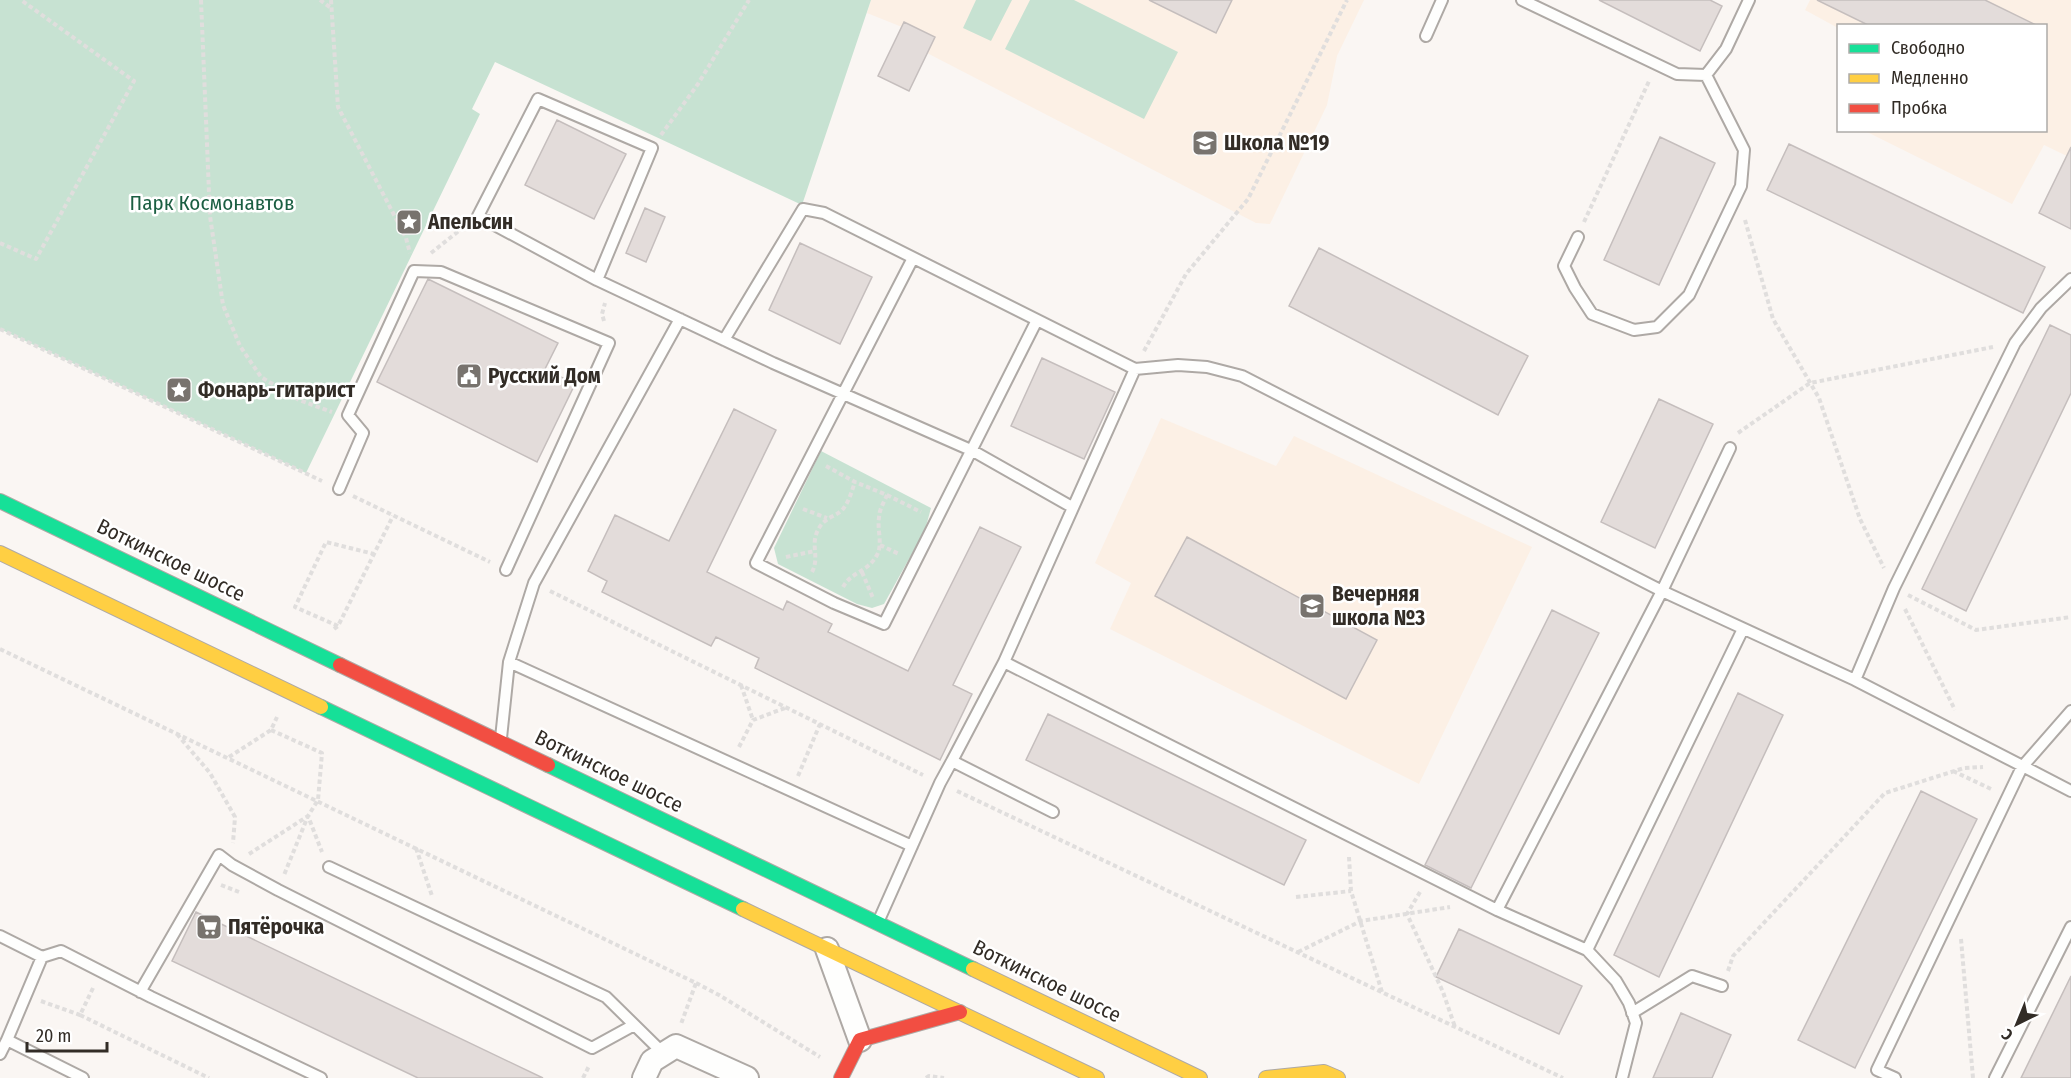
<svg xmlns="http://www.w3.org/2000/svg" width="2071" height="1078" font-family="'Fira Sans Condensed',sans-serif">
	<rect width="100%" height="100%" fill="#faf6f3"/>
	<path fill="#fcf0e5" d="M871,0H1364L1337,56L1327,105L1270,224L1256,223L927,53L935,37L904,22L902,27L867,13Z
		M1810,0H2071V158L2044,145L2012,204L1865,131L2046,130V26H1838V28L1805,10Z
		M1161,418L1276,466L1294,436L1532,547L1419,784L1110,629L1131,583L1095,563Z"/>
	<path fill="#c7e2d2" d="M0,0H871L802,205L495,62L472,109L480,114L306,473L0,329Z
		M976,0H1012L991,41L963,28Z
		M1030,0H1074L1178,52L1144,119L1005,49Z
		M821,451L931,508L925,530L884,604L872,608L857,604L778,564L774,548Z"/>
	<path fill="#e3dcda" stroke="#c5bebd" stroke-width="1.5" d="M1149,0H1232L1216,33Z
		M1599,0H1710L1722,6L1700,51Z
		M1817,0H1985L2038,26H1870Z
		M904,22L935,37L909,91L878,76Z
		M557,120L626,154L594,219L525,185Z
		M1660,137L1715,163L1659,285L1604,260Z
		M1789,144L2045,267L2023,313L1767,190Z
		M2071,147V229L2039,213Z
		M645,208L665,217L646,262L626,253Z
		M800,243L872,277L840,344L769,310Z
		M1319,248L1528,356L1498,415L1289,306Z
		M428,279L558,343L545,369L575,384L537,462L377,382Z
		M2050,325L2071,335V393L1966,611L1922,589Z
		M1042,358L1115,392L1084,459L1011,426Z
		M1659,399L1713,424L1655,548L1601,522Z
		M734,409L776,430L707,572L783,610L787,601L832,624L828,632L908,671L980,527L1021,547L953,685L972,694L940,760L755,668L759,658L716,637L711,646L602,592L607,581L588,571L615,515L669,541Z
		M1187,537L1377,640L1346,699L1155,596Z
		M1552,610L1599,633L1471,888L1425,865Z
		M1738,693L1783,715L1659,977L1614,955Z
		M1048,714L1306,840L1284,885L1026,760Z
		M1921,791L1977,819L1855,1068L1798,1040Z
		M196,912L543,1078H418L172,961Z
		M1459,929L1582,986L1559,1034L1436,977Z
		M2071,976V1078H2021Z
		M1681,1013L1731,1035L1712,1078H1653Z"/>
	<g fill="none" stroke-linecap="round" stroke-linejoin="round">
		<g stroke="#aea9a5" stroke-width="14">
			<path id="lane" d="M1522,0L1677,74L1706,75L1726,49L1749,0
				M1426,36L1442,0
				M1578,237L1564,266L1575,288L1592,314L1634,330L1657,327L1689,295L1741,186L1744,150L1706,75
				M913,258L756,563L834,603L884,624L1037,320
				M597,280L652,148L538,99L478,216L597,280L773,363L973,451L1072,507
				M724,340L803,209L824,213L1135,369L1178,365L1207,367L1242,376L1662,591L1855,680L2071,791
				M1730,448L1662,591L1497,910L1587,950L1743,629
				M339,489L363,433L348,415L414,271L441,272L609,343L506,570
				M509,662L912,846
				M1004,662L1497,910
				M1855,680L1894,588L2015,343L2041,308L2071,279
				M501,738L509,662L534,583L680,319
				M952,761L1004,662L1135,369
				M329,867L606,997L664,1054
				M879,920L940,783L952,761L1053,812
				M0,936L42,957L7,1040
				M1587,950L1616,981L1629,1003L1636,1023L1622,1078
				M42,957L61,951L151,997L321,1078
				M140,992L219,855L232,865L278,890L592,1048L634,1025
				M1632,1013L1692,976L1722,986
				M0,1054L7,1040L83,1078
				M1895,1078L1877,1070L2022,767L2071,711
				M1995,1078L2071,927"/>
		</g>
		<g stroke="#aea9a5" stroke-width="26">
			<path id="street" d="M827,949L860,1040
				M644,1078L652,1061L676,1046L747,1078"/>
		</g>
		<g stroke="#aea9a5" stroke-width="16">
			<path id="fast" d="M0,501L340,665
				M321,707L743,909
				M548,765L973,969"/>
		</g>
		<g stroke="#aea9a5" stroke-width="16">
			<path id="slow" d="M0,553L321,707
				M743,909L1097,1078
				M973,969L1200,1078
				M1266,1078L1324,1072L1338,1078"/>
		</g>
		<g stroke="#aea9a5" stroke-width="16">
			<path id="jam" d="M340,665L548,765
				M841,1078L860,1040L960,1012"/>
		</g>
		<path stroke="#e0dedd" stroke-width="4" stroke-dasharray="4.5 3" stroke-linecap="butt" d="M201,0L210,216L223,305L240,346L261,377L299,400L332,412
			M320,0L331,8
			M331,0L338,107L406,238L410,253
			M661,135L698,84L749,0
			M1745,220L1773,319L1819,398L1860,519L1884,568
			M1584,222L1650,79
			M0,243L36,259L134,81L21,0
			M431,253L465,226
			M604,321L602,314L605,303
			M0,329L322,481
			M1144,351L1186,274L1248,199L1347,0
			M1738,433L1810,383L1993,347
			M826,466L855,482L887,495C884,502 879,510 879,518C877,530 883,544 877,555C867,573 852,571 843,587
			M887,495L921,512
			M353,496L490,562
			M803,509L827,518
			M880,545L899,554
			M786,557L815,551
			M812,572C820,557 810,545 818,530C824,517 836,517 843,509C849,502 852,490 855,482
			M862,572L873,598
			M550,591L923,775
			M1908,595L1976,630L2071,617
			M1905,609L1955,710
			M338,626L295,607L326,542L374,554
			M334,629L338,626L393,516
			M0,649L696,983L681,1024
			M741,685L753,720
			M271,730L322,753L318,800L308,816L284,875
			M177,734L210,773L235,817L233,843
			M739,747L753,720L785,708
			M229,757L271,730L277,717
			M1953,771L1991,789
			M798,776L820,724
			M957,791L1563,1078
			M416,848L432,896
			M249,854L308,816L322,852
			M1349,857L1351,891L1382,992
			M221,885L239,892
			M1420,892L1407,914L1443,992L1455,1027
			M1296,897L1351,891
			M1961,939L1973,1078
			M1298,952L1361,921L1450,907
			M1728,971L1733,956L1885,793L1964,768L1983,767
			M696,983L719,995L820,1057
			M93,988L80,1015L209,1078
			M41,1001L80,1015
			M583,1078L589,1066
			M926,1078L929,1076L944,1078"/>
		<use href="#lane" stroke="#fefefd" stroke-width="10"/>
		<use href="#street" stroke="#fefefd" stroke-width="22"/>
		<use href="#fast" stroke="#16e098" stroke-width="14"/>
		<use href="#slow" stroke="#ffcf43" stroke-width="14"/>
		<use href="#jam" stroke="#f24e42" stroke-width="14"/>
	</g>
	<defs>
		<g id="school-square" transform="scale(1.35)"><rect x="-9" y="-9" width="18" height="18" rx="4" fill="#78736e" stroke="#fff"/><path d="M0-5L7-2L0 1L-7-2ZM-4 1L0 2.5L4 1V4Q0 6-4 4Z" fill="#fff"/></g>
		<g id="sight-square" transform="scale(1.35)"><rect x="-9" y="-9" width="18" height="18" rx="4" fill="#78736e" stroke="#fff"/><path d="M0-6L1.8-2.2L6-1.7L2.9 1.2L3.7 5.4L0 3.3L-3.7 5.4L-2.9 1.2L-6-1.7L-1.8-2.2Z" fill="#fff"/></g>
		<g id="civic-square" transform="scale(1.35)"><rect x="-9" y="-9" width="18" height="18" rx="4" fill="#78736e" stroke="#fff"/><path d="M-.6-6.5H3V-4.5H.6V-3L4-1V1h2V6H-6V1h2V-1L-.6-3ZM-1.2 2.5V6h2.4V2.5Z" fill="#fff"/></g>
		<g id="supermarket-square" transform="scale(1.35)"><rect x="-9" y="-9" width="18" height="18" rx="4" fill="#78736e" stroke="#fff"/><path d="M-6-5.5h2.5l.6 2H6L4.5 2H-2.5L-4.4-4H-6ZM-1.5 3.2a1.3 1.3 0 1 0 .1 0ZM3 3.2a1.3 1.3 0 1 0 .1 0Z" fill="#fff"/></g>
	</defs>
	<g fill-rule="evenodd">
		<use href="#school-square" x="1205" y="143"/>
		<use href="#sight-square" x="409" y="222"/>
		<use href="#civic-square" x="469" y="376"/>
		<use href="#sight-square" x="179" y="390"/>
		<use href="#school-square" x="1312" y="606"/>
		<use href="#supermarket-square" x="209" y="927"/>
	</g>
	<g text-anchor="middle" dominant-baseline="central" stroke-width="5" stroke-linejoin="round" paint-order="stroke">
		<g font-size="21" font-weight="bold" fill="#322c26" stroke="#fff" text-anchor="start">
			<text x="1224" y="143">Школа №19</text>
			<text x="428" y="222">Апельсин</text>
			<text x="488" y="376">Русский Дом</text>
			<text x="198" y="390">Фонарь-гитарист</text>
			<text x="1332" y="594">Вечерняя<tspan x="1332" dy="24">школа №3</tspan></text>
			<text x="228" y="927">Пятёрочка</text>
		</g>
		<g font-size="21" fill="#1b5e42" stroke="#fff">
			<text x="212" y="203">Парк Космонавтов</text>
		</g>
		<g font-size="21" fill="#322c26" stroke="#fff">
			<text transform="translate(171 560) rotate(26)">Воткинское шоссе</text>
			<text transform="translate(609 771) rotate(26)">Воткинское шоссе</text>
			<text transform="translate(1047 981) rotate(26)">Воткинское шоссе</text>
		</g>
	</g>
	<rect x="1837" y="24" width="210" height="108" fill="#ffffff" stroke="#adaba8" stroke-width="1.5"/>
	<rect x="1849" y="44" width="30" height="9" fill="#16e098" stroke="#adaba8" stroke-width="1.5"/>
	<text x="1891" y="54" font-size="18" fill="#322c26">Свободно</text>
	<rect x="1849" y="74" width="30" height="9" fill="#ffcf43" stroke="#adaba8" stroke-width="1.5"/>
	<text x="1891" y="84" font-size="18" fill="#322c26">Медленно</text>
	<rect x="1849" y="104" width="30" height="9" fill="#f24e42" stroke="#adaba8" stroke-width="1.5"/>
	<text x="1891" y="114" font-size="18" fill="#322c26">Пробка</text>
	<g transform="translate(2017 1024) rotate(223)" stroke="#ffffff" stroke-width="4.5" paint-order="stroke">
	<path d="M0-4.5L10 22L0 15L-10 22Z" fill="#322c26"/>
	<text y="-9" font-size="16" font-weight="bold" text-anchor="middle" fill="#322c26">С</text>
	</g>
	<path d="M27 1042v9h80v-9" fill="none" stroke="#322c26" stroke-width="3"/>
	<text x="36" y="1042" font-size="18" fill="#322c26" stroke="#ffffff" stroke-width="4.5" paint-order="stroke">20 m</text>
</svg>
